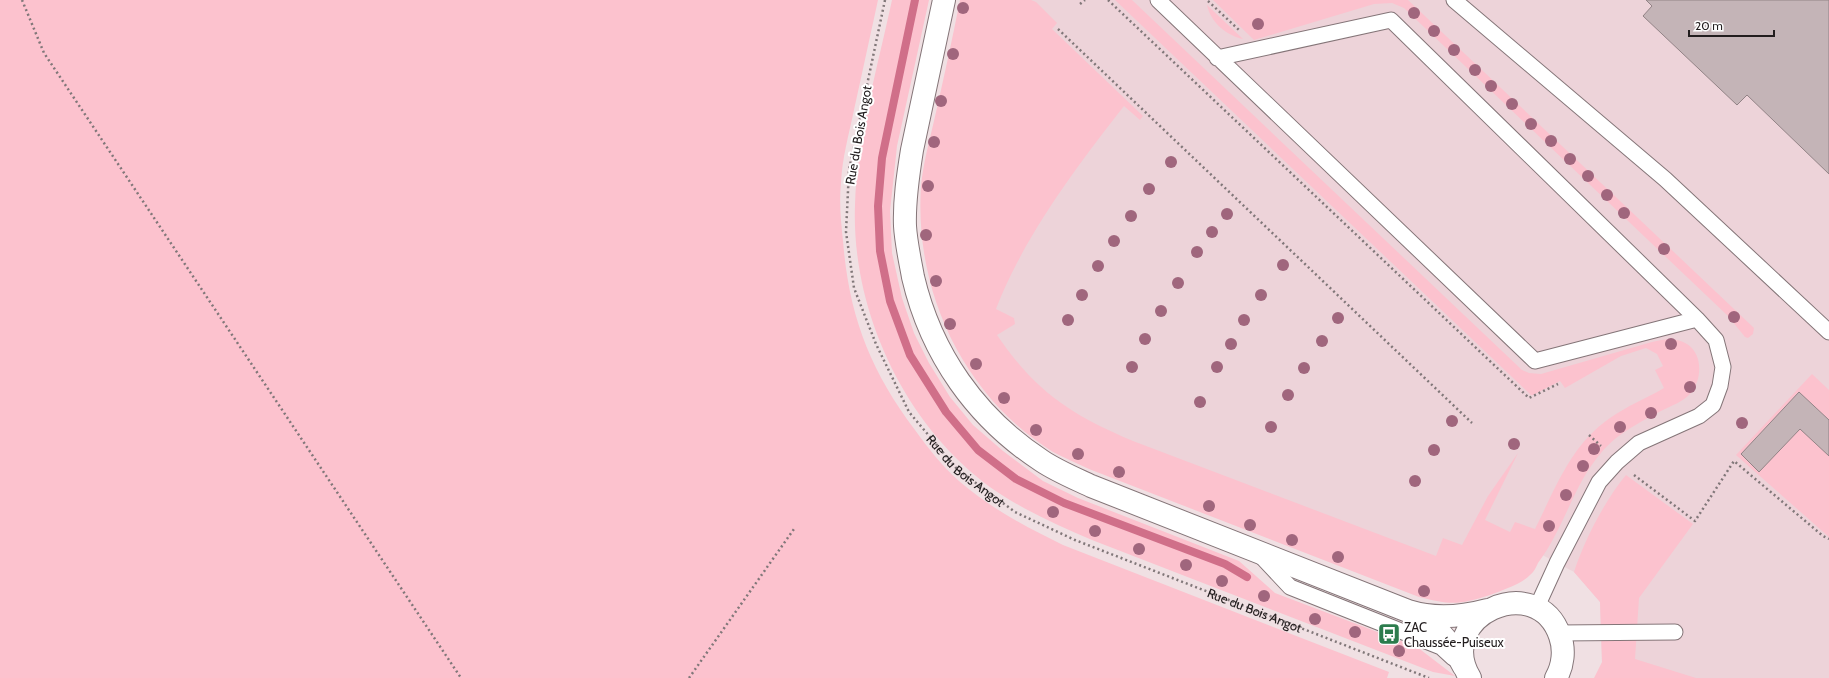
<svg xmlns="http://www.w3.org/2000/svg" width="1829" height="678" font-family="Cabin,sans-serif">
	<rect width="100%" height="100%" fill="#f0e0e3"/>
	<path fill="#edd3d9" d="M980,0H1829V678H1625L1602,662L1600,602L1574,572L1533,550L1453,586L1147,467L1003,380L944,165Z"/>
	<path fill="#fcc2ce" d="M0,0H878C870,37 862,73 854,110C849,134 842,158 841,183C839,202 841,222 843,241C849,316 870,370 915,430C928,448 942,466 959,481C990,508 1026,527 1063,545L1389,672L1387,678H0Z
		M892,0H929L897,146L890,211L892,253L902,298L914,333L929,363L950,397L973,425L1003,451L1043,481L1078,498L1239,561L1275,593L1417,647L1455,676L1433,672L1092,540C1062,527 1032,514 1005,497C910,437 851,316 855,205C857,139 878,65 892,0Z
		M960,0H1031L1036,2L1057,23L1052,29L1143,116L1140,120L1124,106C1077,166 1023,238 996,309L1014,318L1015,324L997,335C1035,391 1071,415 1133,441L1436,556L1443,538L1462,545L1488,496L1518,453L1485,520L1510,532L1515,522L1535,529C1556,487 1571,445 1610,418C1627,406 1647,398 1664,388L1655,370L1663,366L1657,354L1646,348L1621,356L1565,388L1560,381L1533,395H1531L1115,0H1132L1522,370L1529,373L1541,374L1652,342C1665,339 1675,337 1687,344C1704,355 1702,382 1689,395C1682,402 1671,406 1663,410C1642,421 1616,434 1601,453C1573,485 1564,529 1538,563C1536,567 1534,572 1530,575C1522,584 1501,591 1490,595C1459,605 1451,605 1419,597L1089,469C1077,463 1064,458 1053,452C963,396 914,291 921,186C923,165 929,142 934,121C943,81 952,41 960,0Z
		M1213,0H1408L1754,328L1753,334L1748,338L1745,337L1728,316L1404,8L1392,3L1374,4L1254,40Z
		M1207,5L1243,39C1226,35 1211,23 1207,5Z
		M1812,374L1829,390V537L1736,455Z
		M1626,475L1693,524L1639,598L1635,659L1696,678H1594L1602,662L1600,602L1574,572C1584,541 1605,500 1626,475Z"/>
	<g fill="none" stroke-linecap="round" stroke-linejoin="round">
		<path stroke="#d06f89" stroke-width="8" d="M915,0L882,158L878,206L880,251L890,301L910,355L946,412L978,450L1016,479L1064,503L1225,564L1247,577"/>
	</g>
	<path fill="#c4b4b7" stroke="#928386" d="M1646,0H1829V174L1747,95L1737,105L1643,16L1652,6Z
		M1799,392L1829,420V456L1800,429L1759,472L1741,454Z"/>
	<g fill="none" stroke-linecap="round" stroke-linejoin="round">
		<g stroke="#847578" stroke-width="17">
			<path id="service" d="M1158,0L1535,361L1697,319L1716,340L1723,367L1720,386L1713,405L1699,416L1639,443L1617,462L1599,482L1557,563L1536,609
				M1454,0L1665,179L1829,332
				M1217,58L1391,20L1697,319
				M1260,555L1290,587L1441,647L1453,658
				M1559,633L1675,632"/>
		</g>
		<g stroke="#847578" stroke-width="24">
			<path id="minor" d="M944,0L912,150C908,175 904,201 905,226C906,243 910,260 913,277C931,354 976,418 1042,461C1057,471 1074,478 1091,486L1408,611C1434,619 1461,617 1487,610
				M1415,614C1437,626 1453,645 1464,667
				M1470,678C1433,616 1537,569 1560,636C1565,650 1563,666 1556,678"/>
		</g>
		<g stroke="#817779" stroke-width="2.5" stroke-dasharray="2 3" stroke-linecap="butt">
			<path d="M22,0L44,53L461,678"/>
			<path id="s1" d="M885,0L849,170L846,232L854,288L876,344L909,412L957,469L1015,512L1075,540L1429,678"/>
			<path d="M1108,0L1529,398L1558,384"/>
			<path d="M1208,1L1239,30"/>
			<path d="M1080,4L1085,0"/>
			<path d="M1058,29L1472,423"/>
			<path d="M1589,435L1601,446"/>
			<path d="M1634,475L1695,521L1734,461L1823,536L1829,539"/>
			<path d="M689,678L794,529"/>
		</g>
		<use href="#service" stroke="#fff" stroke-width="15"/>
		<use href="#minor" stroke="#fff" stroke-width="22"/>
	</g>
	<g fill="#a0667d">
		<circle cx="963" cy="8" r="6"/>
		<circle cx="1414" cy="13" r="6"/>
		<circle cx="1258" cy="24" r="6"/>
		<circle cx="1434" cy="31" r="6"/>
		<circle cx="1454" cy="50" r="6"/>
		<circle cx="953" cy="54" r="6"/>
		<circle cx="1475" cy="70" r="6"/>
		<circle cx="1491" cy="86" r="6"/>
		<circle cx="941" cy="101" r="6"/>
		<circle cx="1512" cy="104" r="6"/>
		<circle cx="1531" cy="124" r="6"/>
		<circle cx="1551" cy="141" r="6"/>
		<circle cx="934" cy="142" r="6"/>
		<circle cx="1570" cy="159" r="6"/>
		<circle cx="1171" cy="162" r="6"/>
		<circle cx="1588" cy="176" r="6"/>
		<circle cx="928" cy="186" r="6"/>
		<circle cx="1149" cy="189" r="6"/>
		<circle cx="1607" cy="195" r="6"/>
		<circle cx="1624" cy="213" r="6"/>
		<circle cx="1227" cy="214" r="6"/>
		<circle cx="1131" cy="216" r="6"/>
		<circle cx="1212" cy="232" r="6"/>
		<circle cx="926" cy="235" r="6"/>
		<circle cx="1114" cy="241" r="6"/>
		<circle cx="1664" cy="249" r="6"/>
		<circle cx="1197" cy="252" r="6"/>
		<circle cx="1283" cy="265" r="6"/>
		<circle cx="1098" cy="266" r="6"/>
		<circle cx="936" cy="281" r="6"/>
		<circle cx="1178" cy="283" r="6"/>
		<circle cx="1082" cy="295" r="6"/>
		<circle cx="1261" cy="295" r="6"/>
		<circle cx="1161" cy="311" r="6"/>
		<circle cx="1734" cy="317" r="6"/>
		<circle cx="1338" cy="318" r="6"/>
		<circle cx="1068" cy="320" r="6"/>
		<circle cx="1244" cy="320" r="6"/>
		<circle cx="950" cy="324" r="6"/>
		<circle cx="1145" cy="339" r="6"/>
		<circle cx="1322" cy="341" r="6"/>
		<circle cx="1231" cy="344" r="6"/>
		<circle cx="1671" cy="344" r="6"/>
		<circle cx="976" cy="364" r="6"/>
		<circle cx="1132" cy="367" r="6"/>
		<circle cx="1217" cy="367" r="6"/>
		<circle cx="1304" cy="368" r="6"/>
		<circle cx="1690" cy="387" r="6"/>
		<circle cx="1288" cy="395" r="6"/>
		<circle cx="1004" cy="398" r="6"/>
		<circle cx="1200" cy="402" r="6"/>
		<circle cx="1651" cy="413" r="6"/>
		<circle cx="1452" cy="421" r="6"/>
		<circle cx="1742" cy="423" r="6"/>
		<circle cx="1271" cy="427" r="6"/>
		<circle cx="1620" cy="427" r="6"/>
		<circle cx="1036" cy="430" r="6"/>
		<circle cx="1514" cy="444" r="6"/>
		<circle cx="1594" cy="449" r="6"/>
		<circle cx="1434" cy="450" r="6"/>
		<circle cx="1078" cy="454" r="6"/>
		<circle cx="1583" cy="466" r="6"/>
		<circle cx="1119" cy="472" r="6"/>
		<circle cx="1415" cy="481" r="6"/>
		<circle cx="1566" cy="495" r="6"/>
		<circle cx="1209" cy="506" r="6"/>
		<circle cx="1053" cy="512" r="6"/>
		<circle cx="1250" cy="525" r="6"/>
		<circle cx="1549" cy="526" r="6"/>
		<circle cx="1095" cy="531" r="6"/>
		<circle cx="1292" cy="540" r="6"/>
		<circle cx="1139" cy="549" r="6"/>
		<circle cx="1338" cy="557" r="6"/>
		<circle cx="1186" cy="565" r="6"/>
		<circle cx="1222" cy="581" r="6"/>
		<circle cx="1424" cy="591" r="6"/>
		<circle cx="1264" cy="596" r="6"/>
		<circle cx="1315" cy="619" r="6"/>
		<circle cx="1355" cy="632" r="6"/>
		<circle cx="1399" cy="651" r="6"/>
	</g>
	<defs>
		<g id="bus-square" transform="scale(1.15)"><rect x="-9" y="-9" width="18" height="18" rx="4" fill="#2c7c4d" stroke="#fff"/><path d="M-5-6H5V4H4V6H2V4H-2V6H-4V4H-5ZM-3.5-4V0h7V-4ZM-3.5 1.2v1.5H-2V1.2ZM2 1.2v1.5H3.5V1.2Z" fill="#fff"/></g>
	</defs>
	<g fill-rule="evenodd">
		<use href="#bus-square" x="1389" y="634"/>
	</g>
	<g text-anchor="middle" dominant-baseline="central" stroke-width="4" stroke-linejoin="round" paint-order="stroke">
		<g font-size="13" fill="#221d1e" stroke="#fff">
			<text transform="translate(858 135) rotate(-80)">Rue du Bois Angot</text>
			<text stroke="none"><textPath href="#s1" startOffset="510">Rue du Bois Angot</textPath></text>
			<text stroke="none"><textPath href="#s1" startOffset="834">Rue du Bois Angot</textPath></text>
		</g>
		<g font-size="13" fill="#221d1e" stroke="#fff" text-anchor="start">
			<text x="1404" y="627">ZAC<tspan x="1404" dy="15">Chaussée-Puiseux</tspan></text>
		</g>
	</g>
	<path d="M1689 30v6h85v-6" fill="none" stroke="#221d1e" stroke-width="2"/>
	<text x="1695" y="30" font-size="12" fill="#221d1e" stroke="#ffffff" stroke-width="3" paint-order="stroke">20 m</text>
</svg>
